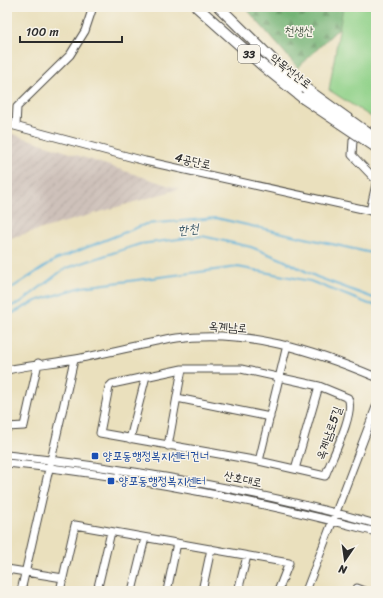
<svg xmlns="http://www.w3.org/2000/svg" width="383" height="598" font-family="Sriracha,'Poor Story',sans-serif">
	<defs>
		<pattern id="industrial-furrows" width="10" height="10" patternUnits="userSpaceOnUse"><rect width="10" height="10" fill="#cec1ba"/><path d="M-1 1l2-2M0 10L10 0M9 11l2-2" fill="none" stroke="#b1a6a0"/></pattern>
		<pattern id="forest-firs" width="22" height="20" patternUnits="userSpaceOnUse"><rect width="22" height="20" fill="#73b374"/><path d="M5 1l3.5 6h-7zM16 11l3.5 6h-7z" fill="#5f925f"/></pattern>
	</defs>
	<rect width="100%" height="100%" fill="#f7f3e8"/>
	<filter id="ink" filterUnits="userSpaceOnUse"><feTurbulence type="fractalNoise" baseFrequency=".025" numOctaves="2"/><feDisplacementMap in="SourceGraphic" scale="8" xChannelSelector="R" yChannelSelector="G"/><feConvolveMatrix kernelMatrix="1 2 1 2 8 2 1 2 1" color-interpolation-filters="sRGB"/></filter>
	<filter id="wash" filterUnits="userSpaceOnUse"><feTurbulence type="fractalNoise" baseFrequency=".012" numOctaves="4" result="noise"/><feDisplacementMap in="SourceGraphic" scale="16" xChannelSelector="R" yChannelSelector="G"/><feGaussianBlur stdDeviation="0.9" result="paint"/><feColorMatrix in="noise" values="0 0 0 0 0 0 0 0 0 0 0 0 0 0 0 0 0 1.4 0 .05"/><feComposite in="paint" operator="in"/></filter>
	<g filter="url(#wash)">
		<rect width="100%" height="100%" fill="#eae0bd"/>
		<path fill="url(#industrial-furrows)" d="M7,132L179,189L7,239Z"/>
		<path fill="url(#forest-firs)" stroke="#4f6f50" d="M245,7H350V17L298,68Z"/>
		<path fill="#8fd188" stroke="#5d7e5a" d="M343,7H376V120L329,90Z"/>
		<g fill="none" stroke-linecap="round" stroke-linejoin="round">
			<path stroke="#5bafd7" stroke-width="2" d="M7,291L55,260L146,224L216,218L376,254
				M7,308L21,302L64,269L140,244L202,236L251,247L281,259L317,277L376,299
				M7,316L36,301L82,287L238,267L310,281L369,304L376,305"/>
		</g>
	</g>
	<g filter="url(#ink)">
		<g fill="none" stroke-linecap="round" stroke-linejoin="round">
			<g stroke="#484641" stroke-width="9">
				<path id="minor" d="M7,124L145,161L376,212
					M16,126L17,107L70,55L85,31L93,7
					M376,129L353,140L352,155L376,180
					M370,211L376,184
					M182,369H241L319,386L348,398C356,412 331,460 325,476L259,461L100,433L109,387L112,384Z
					M7,370C30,365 53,363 76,359C109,353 143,344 177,338C245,328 314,351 376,377
					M177,398L270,417
					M7,427L24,426L38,363
					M130,439L146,376
					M168,446L182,369
					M7,455C132,469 255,489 376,524
					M259,461L287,345
					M7,463C132,476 255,500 376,532
					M295,469L319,386
					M7,569L63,578
					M21,591L74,360
					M60,591L75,525L289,563L278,591
					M97,591L111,532
					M132,591L145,538
					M167,591L177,543
					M202,591L211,549
					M238,591L247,556
					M306,591L376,407
					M355,591L357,588L365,591"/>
			</g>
			<g stroke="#484641" stroke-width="12">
				<path id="highway" d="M197,7L262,65L303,98
					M219,7L278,65L305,88"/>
			</g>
			<use href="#minor" stroke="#fff" stroke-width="7"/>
			<use href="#highway" stroke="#fff" stroke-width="10"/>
			<g stroke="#484641" stroke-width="12" stroke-linecap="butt">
				<path id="highway-bridge" d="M305,88L376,139
					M303,98L376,147"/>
			</g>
			<use href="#highway-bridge" stroke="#fff" stroke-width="10"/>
		</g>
	</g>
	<g fill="#1a4fb4" stroke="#f7f3e8" stroke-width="1.5">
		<rect x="91" y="452" width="8" height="8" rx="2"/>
		<rect x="107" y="477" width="8" height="8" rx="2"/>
	</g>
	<g text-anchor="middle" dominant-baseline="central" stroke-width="3" stroke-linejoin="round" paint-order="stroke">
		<rect fill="#f7f3e8" stroke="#686764" stroke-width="1" x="238" y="45" width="22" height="18" rx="3"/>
		<g font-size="11" font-weight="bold" fill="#2b2b2b">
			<text x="249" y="54">33</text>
		</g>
		<g font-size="12" fill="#445442" stroke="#f7f3e8">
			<text x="299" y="31">천생산</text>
		</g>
		<g font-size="12" fill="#2b2b2b" stroke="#f7f3e8">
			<text transform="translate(291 71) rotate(38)">약목선산로</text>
			<text transform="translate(193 161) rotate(13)">4공단로</text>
			<text transform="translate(228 327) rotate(4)">옥계남로</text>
			<text transform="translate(329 433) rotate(-71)">옥계남로5길</text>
			<text transform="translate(243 479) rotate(12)">산호대로</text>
		</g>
		<g font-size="12" fill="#164399" stroke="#f7f3e8" text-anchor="start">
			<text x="103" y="456">양포동행정복지센터건너</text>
			<text x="119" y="481">양포동행정복지센터</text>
		</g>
		<g font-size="13" font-style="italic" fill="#3c5967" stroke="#f7f3e8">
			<text transform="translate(188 229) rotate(-5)">한천</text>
		</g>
	</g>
	<rect width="383" height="598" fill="none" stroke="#f7f3e8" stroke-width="24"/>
	<g transform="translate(345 560) rotate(193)" stroke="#f7f3e8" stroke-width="3" paint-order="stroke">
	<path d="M0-3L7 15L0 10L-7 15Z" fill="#2b2b2b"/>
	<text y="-6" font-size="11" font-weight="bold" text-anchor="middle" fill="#2b2b2b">N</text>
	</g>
	<path d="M20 36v6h102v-6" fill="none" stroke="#2b2b2b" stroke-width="2"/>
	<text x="26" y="36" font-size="12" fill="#2b2b2b" stroke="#f7f3e8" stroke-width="3" paint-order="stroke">100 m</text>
</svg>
